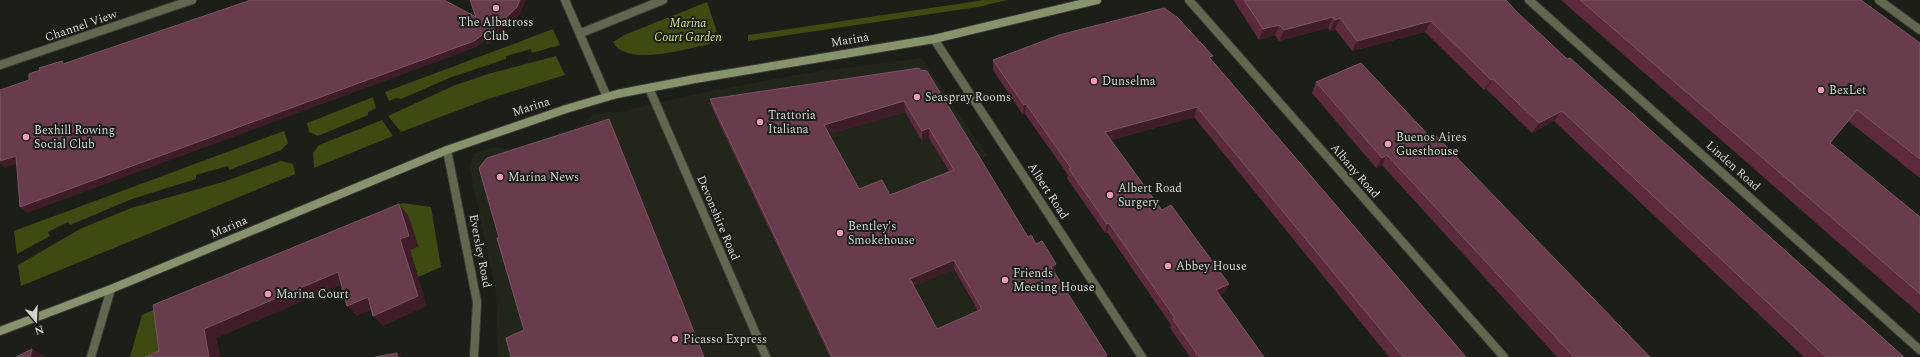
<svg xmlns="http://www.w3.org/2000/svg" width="1920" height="357" font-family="Spectral,serif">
	<rect width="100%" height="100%" fill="#1c1e18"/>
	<path fill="#22261a" d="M920,58L924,61L987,156L908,189L1003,357H498L496,293L469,166L475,153L495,147L510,150L583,125L593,114L615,113L700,93L801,74Z"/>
	<path fill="#3d4a12" d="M984,0H1007L978,7L748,41V35Z
		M707,2L717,32L706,35L711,44C688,48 626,68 613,42L624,35Z
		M553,29L560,45L532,53L531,49L506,56V59L452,77L401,99L396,98L389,101L385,92Z
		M556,56L565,75L485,100L401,132L388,116L453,86L488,74Z
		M373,97L376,108L368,112V115L318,136L309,132L307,123Z
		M382,120L393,136L314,168L313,153L319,145Z
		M284,131L288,143L281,150L229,170L228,166L196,175V179L132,199L70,225L68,222L48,232L50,236L17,254L14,231Z
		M281,161L293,164L295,174L21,286L18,265L80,229L131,208L223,182Z
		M403,203L431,207L441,267L418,277L410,250L418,246L408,215L340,230Z
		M251,268L173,357H130L142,315Z"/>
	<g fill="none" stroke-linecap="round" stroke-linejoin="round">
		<g stroke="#393b35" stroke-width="10">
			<path id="pedestrian" d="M0,65L192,0"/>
		</g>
		<g stroke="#393b35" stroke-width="10">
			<path id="minor" d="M565,0L607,97
				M1189,0L1504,357
				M1529,0L1920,350
				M581,33L663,0
				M934,39L1142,357
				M649,88L766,357
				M447,150L477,302L474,357
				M91,357L111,289"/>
		</g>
		<g stroke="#393b35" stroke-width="10">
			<path id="tertiary" d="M1879,0L1920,30"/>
		</g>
		<g stroke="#393b35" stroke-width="10">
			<path id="secondary" d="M0,331L111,289L447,150L566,109L617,94L695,79L934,39L1097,0"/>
		</g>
		<use href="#pedestrian" stroke="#616850" stroke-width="8"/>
		<use href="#minor" stroke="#616850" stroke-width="8"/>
		<use href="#tertiary" stroke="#616850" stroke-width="8"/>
		<use href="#secondary" stroke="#87936c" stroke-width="8"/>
	</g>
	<path fill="#5d2a3d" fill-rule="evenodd" d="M1234,0H1506L1516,11L1567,59L1904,357H1804L1554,121L1532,133L1486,89L1484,90L1425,32L1352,51L1335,29L1330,31L1328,28L1279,41L1275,35L1259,40L1234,1Z
		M1561,0H1861L1920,43V178L1848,121L1830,143L1920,217V314Z
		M993,60H1212L1466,357H1389L1194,117L1111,140L1162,210L1229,284L1225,292L1219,295L1264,357H1190L1170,328L1171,325L1107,232L1105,233L1067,178L1068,175L1025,114L1023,115L993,70Z
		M919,68L1028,237L1055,273L1107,357H830L713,110L710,99ZM905,112L922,141L929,138L949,171L890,195L859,189L829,134ZM954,269L978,311L937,329L914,286Z
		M1316,82L1431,138L1650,357H1557L1382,165L1376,168L1312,93Z"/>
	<path fill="#3e1d28" d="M520,0H526L520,14L487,45L485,41L477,47L27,213L20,207Z
		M1333,17L1328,28L1279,41L1284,30Z
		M1340,18L1335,29L1330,31L1335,20Z
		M1431,21L1425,32L1352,51L1357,41Z
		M1279,25L1275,35L1259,40L1263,29Z
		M1493,79L1486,89L1484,90L1491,80Z
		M904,101L905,112L826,135L824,125Z
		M1026,104L1025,114L1023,115L1024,105Z
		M1197,107L1194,117L1103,142L1105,132Z
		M1562,111L1554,121L1532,133L1539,123Z
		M609,119L614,129L705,357H704Z
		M929,128V138L922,141V131Z
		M1387,155L1382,165L1376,168L1382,158Z
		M16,156L24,161L5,168L0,164V161Z
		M399,204L408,215L418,246L410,250L427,306L383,326L373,316L400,239Z
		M1109,223L1107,232L1105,233L1107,224Z
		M954,260V269L911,288L910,279Z
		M1056,264L1055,273L1051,267Z
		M338,272L348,282L217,338L220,357H209L204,329Z
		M1229,284L1225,292L1212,299L1216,290Z
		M368,297L378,307L357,316L347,306Z
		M32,349L46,357H30Z
		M397,353L402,357H397Z"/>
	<path fill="#693c4d" stroke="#7a5461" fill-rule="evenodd" d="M251,0H444L476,17L470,0H520L517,7L484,39L482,35L474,41L20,207L16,156L0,161V90L29,80V74L40,70L39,68L62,61L63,64Z
		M1244,0H1506L1516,11L1567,59L1570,58L1904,357H1826L1562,111L1539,123L1493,79L1491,80L1431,21L1357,41L1340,18L1335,20L1333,17L1284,30L1279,25L1263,29Z
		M1580,0H1861L1920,43V159L1857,110L1830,143L1920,217V294Z
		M1164,8L1177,17L1213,56L1209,57L1466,357H1403L1197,107L1105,132L1162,210L1171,205L1229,284L1216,290L1264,357H1199L1173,319L1175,318L1109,223L1107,224L1069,169L1071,168L1026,104L1024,105L993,60L1059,35Z
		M1361,63L1431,138L1436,136L1650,357H1574L1387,155L1382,158L1316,82Z
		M919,68L920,70L927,71L1028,237L1031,235L1036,244L1042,241L1049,252L1056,264L1051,267L1107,355L1103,357H832L710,99ZM904,101L922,131L929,128L954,170L890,195L882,180L859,189L824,125ZM954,260L982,309L937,329L910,279Z
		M609,119L704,357H511L506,338L524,330L497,238H499L479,168L487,158Z
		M399,204L409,236L400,239L418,296L373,316L368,297L347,306L338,272L204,329L209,357H145L159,351L153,305Z
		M32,349L30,357H16Z
		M397,353V357H375Z"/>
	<g fill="#f09ab5" stroke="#1c1e18" stroke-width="1.5">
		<circle cx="496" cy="8" r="4"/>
		<circle cx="1094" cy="81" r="4"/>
		<circle cx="1821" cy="90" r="4"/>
		<circle cx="917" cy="97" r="4"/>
		<circle cx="760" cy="122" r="4"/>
		<circle cx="26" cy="137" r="4"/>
		<circle cx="1388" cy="144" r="4"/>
		<circle cx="500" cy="177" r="4"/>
		<circle cx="1110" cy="195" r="4"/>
		<circle cx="840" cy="233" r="4"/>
		<circle cx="1168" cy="266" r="4"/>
		<circle cx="1005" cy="280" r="4"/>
		<circle cx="268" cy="294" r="4"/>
		<circle cx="675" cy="339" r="4"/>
	</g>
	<g text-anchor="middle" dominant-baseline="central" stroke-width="4" stroke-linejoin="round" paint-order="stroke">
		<g font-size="12" fill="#d2d4d0" stroke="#1c1e18" text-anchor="start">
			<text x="496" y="22" text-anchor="middle">The Albatross<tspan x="496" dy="14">Club</tspan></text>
			<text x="1102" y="81">Dunselma</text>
			<text x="1829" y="90">BexLet</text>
			<text x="925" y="97">Seaspray Rooms</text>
			<text x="768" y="115">Trattoria<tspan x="768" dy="14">Italiana</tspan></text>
			<text x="34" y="130">Bexhill Rowing<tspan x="34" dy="14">Social Club</tspan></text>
			<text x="1396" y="137">Buenos Aires<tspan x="1396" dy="14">Guesthouse</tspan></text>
			<text x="508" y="177">Marina News</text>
			<text x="1118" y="188">Albert Road<tspan x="1118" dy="14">Surgery</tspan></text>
			<text x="848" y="226">Bentley's<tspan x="848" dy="14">Smokehouse</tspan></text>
			<text x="1176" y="266">Abbey House</text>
			<text x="1013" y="273">Friends<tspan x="1013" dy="14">Meeting House</tspan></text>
			<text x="276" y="294">Marina Court</text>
			<text x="683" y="339">Picasso Express</text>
		</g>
		<g font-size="12" font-style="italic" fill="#cde58e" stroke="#1c1e18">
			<text x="688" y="23">Marina<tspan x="688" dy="14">Court Garden</tspan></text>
		</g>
		<g font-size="12" fill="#d2d4d0" stroke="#1c1e18">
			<text transform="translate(81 26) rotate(-19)">Channel View</text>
			<text transform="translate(850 40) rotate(-9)">Marina</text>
			<text transform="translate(531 107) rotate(-18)">Marina</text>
			<text transform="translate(1733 166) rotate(42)">Linden Road</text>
			<text transform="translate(1355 171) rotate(49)">Albany Road</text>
			<text transform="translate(1048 191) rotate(57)">Albert Road</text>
			<text transform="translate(718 218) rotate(67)">Devonshire Road</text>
			<text transform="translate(229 227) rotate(-23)">Marina</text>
			<text transform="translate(480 251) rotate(79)">Eversley Road</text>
		</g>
	</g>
	<g transform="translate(36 321) rotate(161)" stroke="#1c1e18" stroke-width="3" paint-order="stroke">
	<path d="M0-3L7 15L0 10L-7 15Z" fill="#d2d4d0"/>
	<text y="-6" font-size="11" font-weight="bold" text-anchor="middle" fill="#d2d4d0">N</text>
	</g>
</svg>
